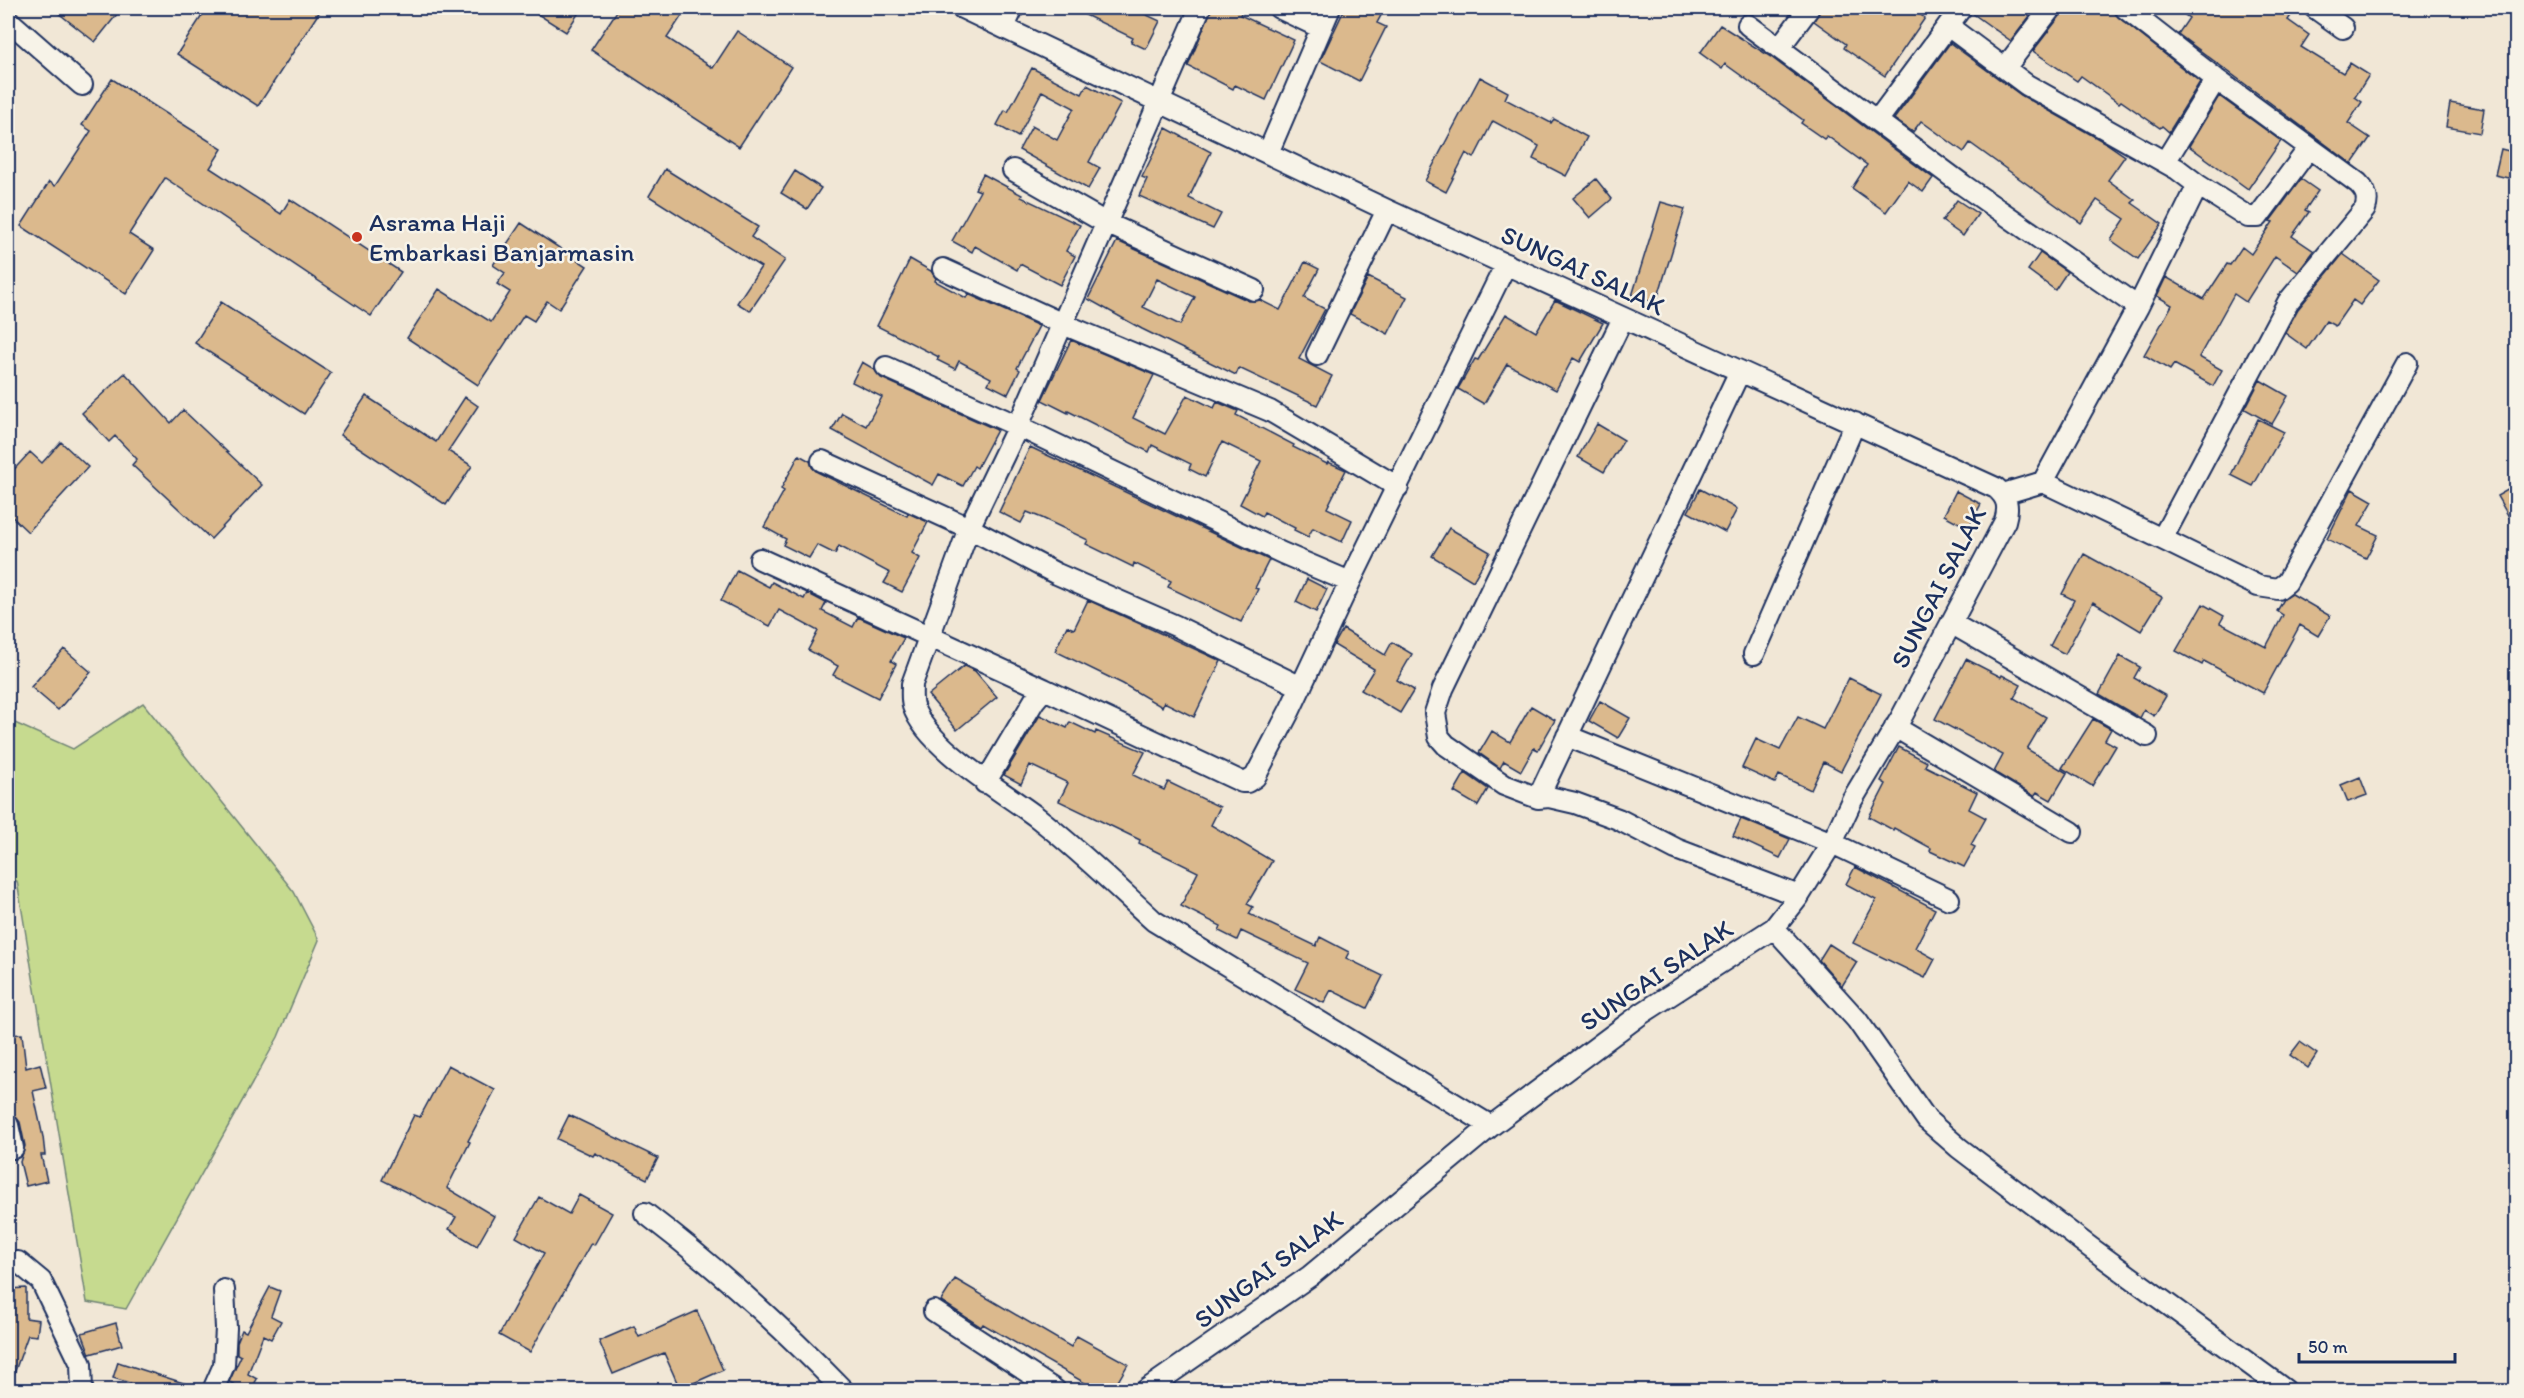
<svg xmlns="http://www.w3.org/2000/svg" width="2524" height="1398" font-family="Itim,sans-serif">
	<rect width="100%" height="100%" fill="#f1e7d6"/>
	<filter id="ink" filterUnits="userSpaceOnUse"><feTurbulence type="fractalNoise" baseFrequency=".0167" numOctaves="2"/><feDisplacementMap in="SourceGraphic" scale="12" xChannelSelector="R" yChannelSelector="G"/><feConvolveMatrix kernelMatrix="1 2 1 2 8 2 1 2 1" color-interpolation-filters="sRGB"/></filter>
	<g filter="url(#ink)">
		<path fill="#c6da8f" stroke="#708476" stroke-width="1.5" d="M143,703L294,892L319,940L278,1037L126,1309L87,1302L17,881H8V720L73,749Z"/>
		<path fill="#dbb98d" stroke="#1b2f5e" stroke-width="1.5" fill-rule="evenodd" d="M52,8H122L95,42Z
			M207,8H322L258,106L177,54Z
			M528,8H582L566,32Z
			M619,8H687L667,38L713,68L737,31L791,67L739,147L591,50Z
			M1071,8H1132L1160,21L1146,49L1131,42L1133,38Z
			M1212,8H1244L1240,15L1294,40L1266,100L1235,85L1233,89L1188,66Z
			M1345,8H1385L1377,23L1386,27L1359,81L1320,61Z
			M1821,8H1910L1925,18L1885,76L1844,48L1846,44L1814,21Z
			M1973,8H2036L2011,41L1972,13Z
			M2063,8H2113L2118,17L2200,82L2169,132L2162,126L2160,128L2121,101L2119,103L2081,76L2077,81L2033,51L2061,15Z
			M2175,8H2296L2288,20L2309,35L2301,47L2343,73L2350,63L2369,75L2355,97L2362,102L2348,123L2370,138L2352,164L2178,34L2189,18Z
			M1720,25L1771,57L1933,178L1923,192L1908,181L1886,212L1852,188L1867,165L1827,136L1824,139L1801,123L1803,120L1725,64L1722,69L1700,53Z
			M1950,43L2021,95L2106,143L2125,156L2108,180L2135,200L2132,203L2162,224L2138,259L2111,240L2125,219L2097,200L2081,223L1970,143L1964,152L1921,121L1913,132L1894,119Z
			M1032,68L1082,94L1087,85L1121,103L1089,162L1100,168L1088,189L1019,150L1032,126L1057,140L1074,108L1042,91L1018,137L997,125L1005,110L1008,112Z
			M1480,77L1508,92L1505,99L1551,123L1554,119L1587,137L1566,176L1533,159L1539,146L1493,121L1474,158L1466,153L1446,192L1425,181Z
			M112,79L222,149L210,168L281,214L290,199L401,272L371,316L165,178L129,234L154,250L126,294L21,226L49,182L55,186L91,131L82,125Z
			M2219,96L2281,141L2248,189L2189,146Z
			M2450,103L2484,109L2480,133L2446,127Z
			M1166,128L1211,152L1189,198L1221,214L1213,229L1139,196L1147,179L1142,177Z
			M2501,149L2517,153V180L2495,175Z
			M665,169L758,227L751,237L785,260L750,311L737,303L761,267L649,196Z
			M795,171L821,188L807,209L781,193Z
			M983,174L1022,195L1021,197L1080,225L1066,251L1075,256L1060,285L1020,264L1017,270L975,246L972,252L952,241L980,191L975,189Z
			M1596,179L1612,199L1590,218L1573,198Z
			M2301,179L2318,191L2305,210L2309,212L2292,236L2314,251L2298,272L2275,256L2246,302L2234,294L2199,357L2222,370L2213,386L2174,364L2170,370L2144,355L2172,305L2157,296L2166,277L2204,299L2227,264L2230,265L2242,247L2251,254L2273,222L2270,221Z
			M1957,200L1978,214L1963,236L1942,221Z
			M1661,202L1685,209L1656,303L1632,296Z
			M521,223L587,266L559,309L547,301L534,321L524,315L478,385L407,338L439,289L491,322L510,292L497,284L505,273L493,265Z
			M1117,241L1249,301L1260,300L1280,310L1305,262L1319,269L1304,298L1325,309L1299,359L1332,376L1317,405L1239,368L1236,375L1142,329L1088,299ZM1157,279L1195,297L1180,325L1143,307Z
			M2040,253L2067,272L2055,290L2028,270Z
			M2343,254L2379,280L2360,305L2353,300L2335,326L2326,321L2307,349L2285,333L2298,309Z
			M910,259L931,271L936,278L935,281L966,298L968,294L1039,326L1017,368L1020,370L1008,394L988,384L991,378L959,361L955,369L937,360L939,357L877,326Z
			M1368,277L1407,297L1388,334L1350,314Z
			M1555,300L1603,323L1580,362L1573,358L1556,390L1507,364L1484,404L1458,389L1475,359L1478,360L1506,314L1536,332Z
			M221,302L331,373L304,414L195,343Z
			M1071,340L1154,375L1133,418L1165,434L1187,395L1214,408L1217,402L1238,411L1236,415L1294,445L1293,447L1327,464L1328,462L1346,470L1327,508L1352,520L1342,542L1313,528L1308,537L1294,530L1295,528L1264,512L1262,516L1240,504L1261,461L1222,442L1205,477L1189,469L1191,464L1152,445L1149,452L1068,411V413L1042,400Z
			M862,362L874,369L881,378L997,430L977,468L974,466L963,486L939,474L933,485L832,430L842,413L866,426L882,397L852,382Z
			M125,373L171,423L183,410L262,485L211,539L132,465L137,459L115,436L109,442L82,413Z
			M2260,380L2288,396L2272,424L2245,409Z
			M366,396L436,442L465,397L478,406L448,451L472,466L446,505L340,435Z
			M2258,419L2284,432L2253,486L2231,475Z
			M1597,424L1624,440L1604,472L1578,457Z
			M61,442L88,467L28,532L8,513V476L30,452L42,463Z
			M1030,447L1269,560L1255,588L1258,589L1241,622L1168,587L1171,581L1134,563L1133,567L1086,544L1088,540L1042,518L1027,512L1021,523L999,512Z
			M799,455L810,461L812,467L817,472L907,516L908,513L928,522L912,553L920,558L902,592L884,583L890,573L839,546L835,554L817,545L809,558L783,545L786,539L764,527L784,491L781,489Z
			M2511,488L2517,498V531L2497,496Z
			M1700,489L1737,509L1725,532L1688,512Z
			M2352,489L2373,501L2359,526L2378,535L2366,558L2327,539Z
			M1956,491L1981,504L1968,528L1944,515Z
			M1449,528L1490,552L1473,581L1432,556Z
			M2084,554L2162,597L2141,631L2093,602L2065,654L2050,646L2074,600L2062,594Z
			M737,570L769,587L772,582L804,599L807,593L826,603L822,611L853,627L858,617L904,638L891,661L896,664L878,698L833,675L838,666L808,650L818,631L779,610L770,626L721,601Z
			M1307,579L1327,589L1316,612L1296,602Z
			M2292,594L2330,616L2318,636L2300,625L2263,693L2204,661L2202,665L2176,651L2203,604L2224,616L2220,623L2266,647L2283,615L2277,611L2284,599Z
			M1088,600L1221,661L1194,717L1164,702L1162,707L1123,684L1055,651L1067,626L1074,629Z
			M1343,629L1385,655L1392,642L1412,654L1397,680L1414,690L1400,713L1361,690L1374,669L1334,645Z
			M64,649L91,672L58,710L31,687Z
			M2120,656L2140,667L2134,678L2166,696L2154,716L2144,710L2140,718L2099,694Z
			M1966,659L2001,677L2002,675L2021,685L2014,698L2046,717L2027,749L2067,773L2051,800L2037,792L2034,796L1994,772L2003,755L1935,719Z
			M964,666L975,671L997,697L957,730L928,695Z
			M1849,678L1881,694L1841,771L1824,762L1811,790L1779,775L1775,783L1742,768L1756,739L1780,750L1798,717L1823,729Z
			M1600,701L1630,718L1618,738L1589,721Z
			M1531,706L1555,720L1538,750L1534,748L1521,771L1504,761L1500,768L1479,753L1492,731L1510,742Z
			M1040,715L1067,728L1070,722L1095,734L1096,731L1145,752L1133,775L1164,790L1168,782L1220,807L1211,825L1272,861L1247,904L1253,907L1249,914L1316,946L1320,937L1349,952L1346,958L1383,976L1367,1008L1331,990L1324,1003L1295,989L1308,963L1241,931L1237,940L1219,931L1221,926L1181,906L1198,872L1139,843L1140,840L1059,801L1068,783L1030,765L1021,784L1004,775Z
			M2093,719L2111,729L2105,740L2116,746L2092,786L2062,768Z
			M1899,747L1927,762L1925,766L1977,792L1969,809L1986,818L1971,845L1975,847L1964,867L1930,851L1931,848L1894,828L1893,830L1869,817L1886,784L1881,781Z
			M1465,773L1488,789L1478,806L1454,792Z
			M2360,777L2367,795L2348,802L2341,785Z
			M1741,819L1790,839L1780,858L1733,836Z
			M1855,867L1935,909L1915,948L1935,959L1925,978L1853,943L1876,900L1846,884Z
			M1829,944L1857,962L1842,986L1819,960Z
			M22,1034L26,1068L40,1064L46,1088L33,1091L43,1137L45,1155H41L47,1181L26,1186L20,1162L25,1146L20,1122L16,1117L9,1113L8,1103V1035Z
			M2300,1042L2317,1054L2308,1068L2290,1055Z
			M448,1065L495,1090L468,1141L470,1142L447,1188L494,1216L477,1246L449,1229L456,1217L382,1180L414,1115L420,1117Z
			M569,1115L658,1158L647,1179L595,1153L593,1156L557,1139Z
			M579,1195L612,1213L594,1245L591,1243L530,1352L499,1335L544,1253L516,1237L539,1197L569,1214Z
			M955,1279L1071,1347L1077,1336L1128,1364L1113,1390H1097L983,1324L981,1327L941,1301Z
			M270,1287L280,1291L271,1316L281,1321L271,1339L263,1335L248,1374L257,1379L251,1390H245L229,1382L241,1356L237,1354V1342L242,1330L246,1332Z
			M26,1288V1318L39,1320L37,1336L28,1335L10,1385H8V1289Z
			M697,1311L723,1370L680,1389L664,1353L613,1374L599,1341L634,1326L639,1337Z
			M116,1323L122,1345L90,1354L82,1333Z
			M118,1362L196,1387L195,1390H153L113,1378Z"/>
		<g fill="none" stroke-linecap="round" stroke-linejoin="round">
			<g stroke="#1b2f5e" stroke-width="24">
				<path id="minor" d="M962,8L1387,210L1996,488C2008,498 2009,507 2005,521L1901,718L1852,800L1832,843L1799,896L1774,928L1641,1014L1491,1126L1310,1276L1146,1390
					M1200,8L1018,426L969,528L912,684C912,691 911,699 913,706C927,748 1004,792 1038,818C1079,850 1116,886 1154,921L1491,1126
					M1279,8L1321,28
					M2315,8L2343,28
					M8,20L82,85
					M1748,25L1963,185L2138,307
					M1948,26L2027,85L2177,169L2198,185L2138,307L2043,482
					M1004,27L1013,8
					M1779,48L1809,8
					M2005,68L2051,8
					M1877,121L1961,8
					M1268,153L1330,8
					M2165,162L2216,79
					M1013,170L1106,223L1254,290
					M2198,185L2248,217H2258L2309,148
					M943,269L1063,324L1270,411L1398,487
					M1623,318L1443,689L1435,713L1439,737L1446,745L1504,785L1538,798L1549,797L1575,803L1618,819L1676,849L1799,896
					M1317,355L1387,210
					M886,367L1018,426L1282,553L1350,582L1506,264
					M822,461L969,528L1057,574L1176,626L1301,687
					M2003,494L2043,482L2162,539L2288,302L2365,209C2369,198 2366,191 2358,183L2216,79L2125,8
					M2162,539L2258,586L2278,589L2287,582L2407,363
					M760,559L1044,689
					M1951,623L2147,736
					M1754,654L1855,423
					M1895,727L2072,832
					M1567,736L1832,843L1949,899
					M985,783L1034,701L1044,689L1242,782H1247L1255,777L1290,710L1350,582
					M1538,798L1740,371
					M1774,928L1857,1020L1927,1120L1959,1148L2091,1248L2285,1390
					M8,1125L13,1148
					M645,1213C716,1267 782,1327 843,1390
					M8,1263L18,1262L41,1281L81,1364L82,1390
					M934,1311L1055,1390
					M213,1390L224,1365L226,1328L224,1290"/>
			</g>
			<use href="#minor" stroke="#f7f3e8" stroke-width="20"/>
		</g>
	</g>
	<circle fill="#c8321e" stroke="#f7f3e8" stroke-width="2" cx="357" cy="237" r="6"/>
	<g text-anchor="middle" dominant-baseline="central" stroke-width="5" stroke-linejoin="round" paint-order="stroke">
		<g font-size="26" fill="#1b2f5e" stroke="#f7f3e8" text-anchor="start">
			<text x="369" y="222">Asrama Haji<tspan x="369" dy="30">Embarkasi Banjarmasin</tspan></text>
		</g>
		<g font-size="26" fill="#1b2f5e" stroke="#f7f3e8">
			<text transform="translate(1583 270) rotate(25)">SUNGAI SALAK</text>
			<text transform="translate(1938 587) rotate(-63)">SUNGAI SALAK</text>
			<text transform="translate(1656 975) rotate(-34)">SUNGAI SALAK</text>
			<text transform="translate(1268 1269) rotate(-37)">SUNGAI SALAK</text>
		</g>
	</g>
	<rect width="2524" height="1398" fill="none" stroke="#f7f3e8" stroke-width="30"/>
	<rect x="15" y="15" width="2494" height="1368" fill="none" stroke="#1b2f5e" stroke-width="2" filter="url(#ink)"/>
	<path d="M2299 1353v9h156v-9" fill="none" stroke="#1b2f5e" stroke-width="3"/>
	<text x="2308" y="1353" font-size="18" fill="#1b2f5e" stroke="#f7f3e8" stroke-width="4.5" paint-order="stroke">50 m</text>
</svg>
